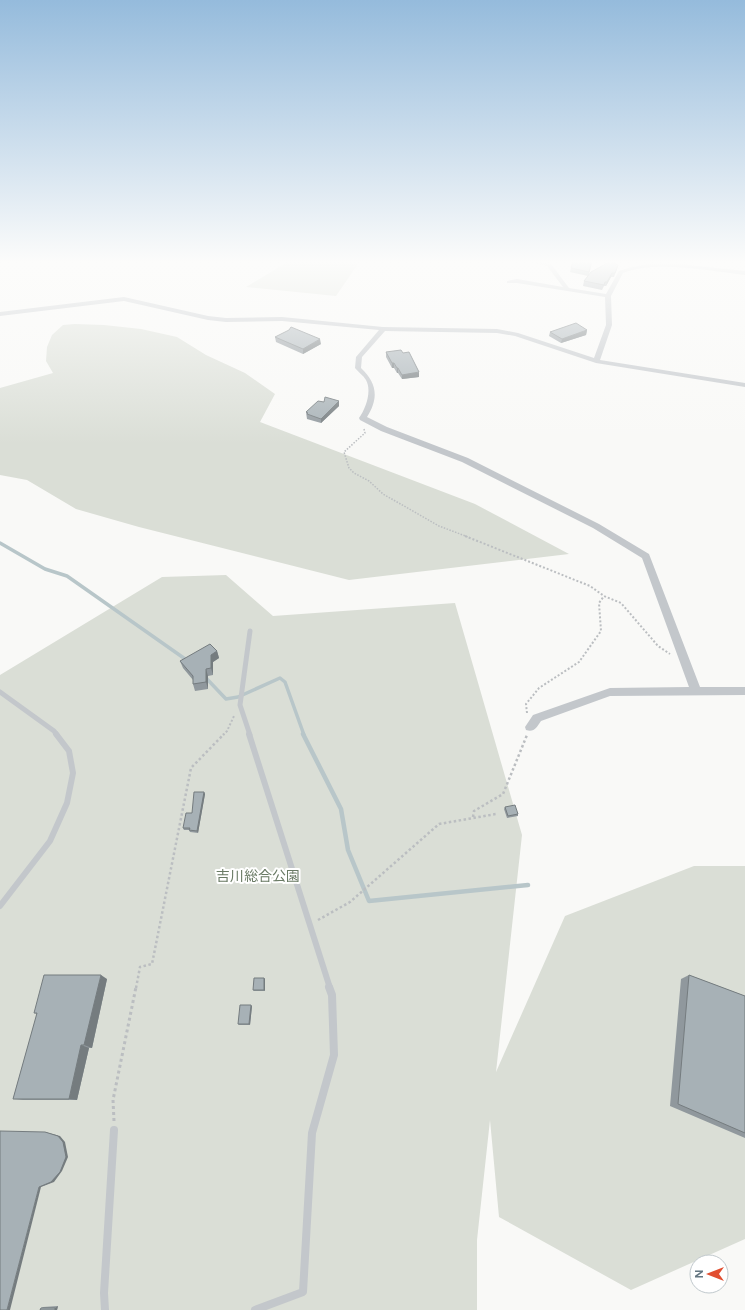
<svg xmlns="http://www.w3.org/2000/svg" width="745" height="1310" font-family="Figtree,'Noto Sans JP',sans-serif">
	<rect width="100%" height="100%" fill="#f9f9f7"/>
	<path fill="#daded6" d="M289,261H360L336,296L246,287Z
		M75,324L104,325L141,329L177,337L206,355L245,373L275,394L260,422L475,504L569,554L349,580L139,527L76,509L27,480L0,475V388L53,373L46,361L47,347L52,335L63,325Z
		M226,575L273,616L455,603L522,835L496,1072L565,916L694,866H745V1239L631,1290L499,1217L490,1120L477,1240V1310H0V675L162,577Z"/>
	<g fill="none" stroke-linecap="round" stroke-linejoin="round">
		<path stroke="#b8c6c9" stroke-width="3.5" d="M0,543L45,569L67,576L188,661
			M206,678L226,699L238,697L280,678L285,682L304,735"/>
		<path stroke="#b8c6c9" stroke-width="4.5" d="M303,734L341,809L348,850L369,901L528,885"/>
		<path stroke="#bbbec1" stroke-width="1.5" stroke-dasharray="1.5 1.5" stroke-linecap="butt" d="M364,429L365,433L344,452L349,468L354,473L369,481L383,494L439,526L468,537"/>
		<path stroke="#bbbec1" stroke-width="2" stroke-dasharray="2 2" stroke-linecap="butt" d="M465,536L590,586L604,596L621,603L658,646L670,654
			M527,713L526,704L539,688L579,662L601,631L599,603L604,596
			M223,735L227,731L234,716"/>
		<path stroke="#bbbec1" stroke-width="2.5" stroke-dasharray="2.5 2.5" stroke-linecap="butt" d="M473,817L474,811L503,794L527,735
			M318,920L350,902L439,824L496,814
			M136,988L140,967L152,964L191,768L224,734"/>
		<path stroke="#bbbec1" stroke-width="3" stroke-dasharray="3 3" stroke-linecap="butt" d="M114,1121L113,1100L136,987"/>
		<path stroke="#c3c7cb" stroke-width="5" d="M0,692L54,731L57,735
			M250,735L240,705L250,631"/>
		<path stroke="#c3c7cb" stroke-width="6" d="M249,734L330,988
			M0,906L50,841L67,803L73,773L69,751L56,734"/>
		<path stroke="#c3c7cb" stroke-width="8" d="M105,1310L104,1293L114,1130
			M255,1310L303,1292L312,1133L334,1055L332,995L329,987"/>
		<path fill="#c3c7cb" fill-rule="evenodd" d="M463,261H473L465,263Z
			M526,261H535L551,264L569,288L606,294L619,271C656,257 706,268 745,271V275C708,271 658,260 623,273L611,296L612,325L600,360L745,383V387L596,363L515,336L497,333L385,331L362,357L361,368C377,383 379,398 367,417L387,427L468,458L599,524L649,554L700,687H745V695L610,696L541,721C537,727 534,733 526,730L525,727L533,715L610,688L689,687L642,558L593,528L462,462L381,431L360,420L359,418C366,408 372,391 366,380C363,375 358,372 355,368L356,357L379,330L282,321L226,322L208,320L124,301L0,316V312L124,297L208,316L226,318L282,317L383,327L497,329L518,333L594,358L606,325L605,297L517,283H507V281L517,279L563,287L547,266Z"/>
	</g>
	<path fill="#90989d" d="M592,261L589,275L617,269L614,277H611L606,286H604L602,290L583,286L584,281L588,276L570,272L571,268Z
		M587,330L586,335L561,343L549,336L550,332Z
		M275,337L321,344L303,354L276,342Z
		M386,352L419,377L402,379L398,373H397L394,368H392L386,357Z
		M339,401V406L321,423L307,419L306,412L324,402Z
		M217,651L219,658L213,662V675L208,676V689L195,691L193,684V680L183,668L180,661Z
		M204,792L205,794L198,833L190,832L189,830H184L183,828Z
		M505,807L518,814V816L507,818L504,809Z
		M689,975L745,996V1138L670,1106L681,979Z
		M264,978L265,979V991H254L253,990Z
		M107,979L92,1048H89L77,1100H23L13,1099L37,1014L34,1013Z
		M252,1006L250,1025H239L238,1024Z
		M58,1306L57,1310H40L41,1308L43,1307Z"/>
	<path fill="#757c7f" d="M612,273L611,277L606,286L607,282Z
		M587,330L586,335L561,343L562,339Z
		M320,339L321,344L303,354V349Z
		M392,363H394V368H392Z
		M397,368H398V373H397Z
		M419,372V377L402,379V375Z
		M339,401V406L321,423V419Z
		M217,651L219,658L213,662V675L211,668V655Z
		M206,669L208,676V689L206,682Z
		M204,792L205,794L198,833L197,831Z
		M101,975L107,979L92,1048L84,1045Z
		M264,978L265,979V991L264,990Z
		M251,1005L252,1006L250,1025L249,1024Z
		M81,1045L89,1048L77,1100L69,1099Z
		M45,1132L60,1136L65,1142L68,1157L62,1171L54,1182L41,1187L10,1310H7L39,1187Z
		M58,1306L57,1310H55V1308Z"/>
	<path fill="#a7b1b6" stroke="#757c7f" d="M573,261H592L589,272L571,268Z
		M611,261L618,265L615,273H612L607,282H605L604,285L584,281L591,272Z
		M576,323L587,330L562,339L550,332Z
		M291,327L320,339L303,349L275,337L289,330Z
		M401,350L403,353L409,352L419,372L402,375L398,368H397L394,363H392L386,352Z
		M325,397L339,401L321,419L307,414L308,413L306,412L318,401L324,402Z
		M210,644L217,651L211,655V668L206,669V682L193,684V676L180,661Z
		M194,792H204L197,831L189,830L190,828H183L186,813H192Z
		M515,805L518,814L508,816L505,807Z
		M44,975H101L84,1045H81L69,1099H13L37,1013H34Z
		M689,975L745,996V1133L678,1104Z
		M254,978H264V990H253Z
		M240,1005H251L249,1024H238Z
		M0,1131L45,1132L58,1136L63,1142L66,1157L60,1172L51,1182L39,1187L7,1310H0Z
		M41,1308H55V1310H40Z"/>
	<linearGradient id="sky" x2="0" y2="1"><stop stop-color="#95bbdc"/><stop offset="0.59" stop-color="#fcfcfb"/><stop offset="1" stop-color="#fcfcfb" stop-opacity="0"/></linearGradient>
	<rect width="745" height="444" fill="url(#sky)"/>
	<g text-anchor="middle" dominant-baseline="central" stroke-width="4" stroke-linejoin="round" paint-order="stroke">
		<g font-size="14" fill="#697a64" stroke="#fff">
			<text x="258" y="876">吉川総合公園</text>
		</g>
	</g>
	<g transform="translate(709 1274) rotate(270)"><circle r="19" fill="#ffffff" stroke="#c1c9cd"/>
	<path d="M0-3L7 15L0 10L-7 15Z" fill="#e14e30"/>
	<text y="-6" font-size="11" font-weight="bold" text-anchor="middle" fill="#657782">N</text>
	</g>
</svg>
